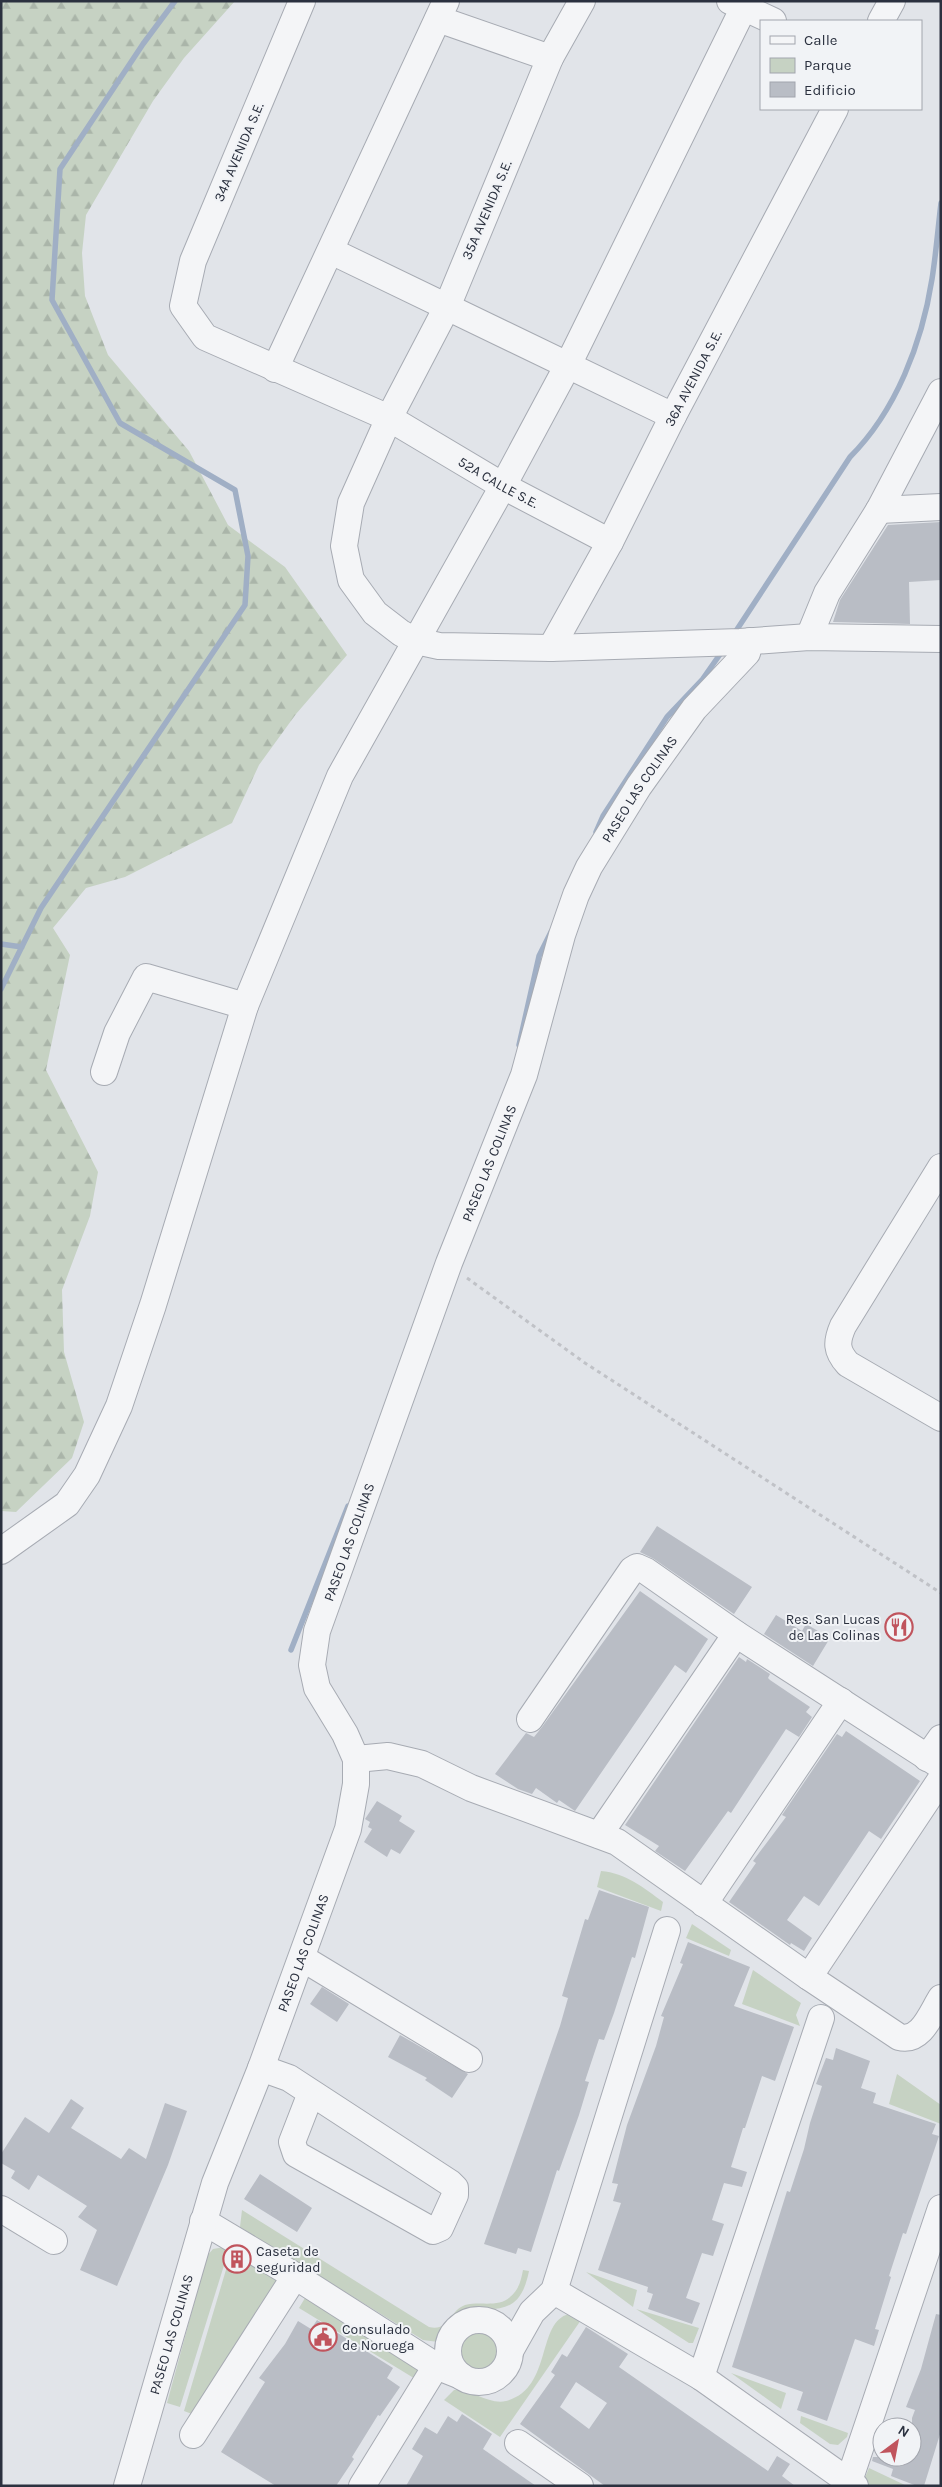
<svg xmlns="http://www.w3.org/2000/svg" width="942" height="2487" font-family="Karla,sans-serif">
	<defs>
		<pattern id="forest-firs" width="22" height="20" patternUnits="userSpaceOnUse" patternTransform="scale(1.25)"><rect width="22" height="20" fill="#c6d2c3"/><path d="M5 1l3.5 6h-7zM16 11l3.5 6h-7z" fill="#aab5a9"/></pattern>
	</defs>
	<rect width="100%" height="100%" fill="#e1e4e9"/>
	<path fill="#c6d2c3" d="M601,1871C626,1873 644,1888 663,1902L661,1911L597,1887Z
		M692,1924L731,1950L729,1956L686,1938Z
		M753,1970L801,2003L796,2015L800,2026L742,2004Z
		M897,2074L941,2105V2124L889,2104Z
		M242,2210L429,2327C449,2332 449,2311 465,2305C480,2301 499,2308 510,2297C519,2290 521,2280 523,2270L529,2271C519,2321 494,2303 460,2315L444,2340L438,2342L423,2340L240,2227Z
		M230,2246L180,2407L167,2403L207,2256L213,2249Z
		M247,2257L281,2277L192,2414L184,2411L228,2263L239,2270Z
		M586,2272L637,2290L633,2307Z
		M305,2298L423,2370L417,2380L299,2308Z
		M636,2309L699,2328L693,2343H689Z
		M569,2314L581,2320L500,2437L444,2400L454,2390C471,2389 489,2405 506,2401C553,2389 536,2322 569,2314Z
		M457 2352a22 22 0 1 1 44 0a22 22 0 1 1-44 0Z
		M731,2373L786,2393L781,2409Z
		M801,2416L848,2433L847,2437L838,2445L830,2444L800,2423Z
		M869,2468L907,2486H865L864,2480Z"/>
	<path fill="url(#forest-firs)" d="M1,1H235L184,58L153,101L86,215L82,253L85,296L108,355L189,451L228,525L285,567L347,655L296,714L259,765L232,823L125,877L86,888L53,928L70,955L46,1070L98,1172L90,1216L62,1290L64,1352L84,1422L72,1458L16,1512L1,1511Z"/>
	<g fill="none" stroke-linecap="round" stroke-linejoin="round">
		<path stroke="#a0afc5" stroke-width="5.5" d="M734,634L850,457C896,411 922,343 932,279C936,254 938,228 941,203
			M596,832L603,816L667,717L702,680L723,650
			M1,944L22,947
			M1,989L41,908L245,605L248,556L235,490L120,423L52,300L60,169L143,44L175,1
			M519,1045L539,956L551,932
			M291,1650L348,1506"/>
	</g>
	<path fill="#b9bdc5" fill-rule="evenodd" d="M941,522V580L909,582L910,624L833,622L840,600L888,525Z
		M657,1526L752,1587L734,1614L654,1559L640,1552Z
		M640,1591L708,1639L686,1673L675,1665L575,1811L559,1800L557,1803L536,1788L532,1794L518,1789L495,1774L526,1733L534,1737L542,1727Z
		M776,1615L802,1631L806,1624L830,1638L813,1666L764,1634Z
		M739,1657L746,1662L747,1659L770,1674L768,1678L770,1680L810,1707L806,1712L812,1717L799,1737L786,1729L731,1813L728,1811L685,1871L655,1851L659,1846L625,1825Z
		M846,1731L920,1781L881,1839L869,1831L819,1906L804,1896L787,1920L812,1938L804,1951L791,1943L790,1945L729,1902L756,1863L753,1861L786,1817L782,1815L837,1734L842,1737Z
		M377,1801L402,1816L399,1821L415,1831L400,1854L391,1849L387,1857L364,1842L372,1829L368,1827L370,1822L365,1819Z
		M599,1890L649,1907L635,1958L632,1957L614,2013L604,2040L599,2039L585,2081L589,2082L579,2115L559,2171L557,2170L531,2252L518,2248L516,2254L484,2244L560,2026L568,1998L562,1996L585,1919L588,1920Z
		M688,1942L750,1967L734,2006L794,2027L775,2081L762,2076L745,2128H743L731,2167L747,2172L742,2187L724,2183L712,2220L724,2224L713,2256L702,2253L686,2298L700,2303L692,2324L648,2309L653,2294L647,2292L648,2287L598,2270L621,2203L613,2201L618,2184L612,2183L627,2125L656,2046L664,2017L661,2016L683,1964L680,1963Z
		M322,1987L349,2004L337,2022L310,2004Z
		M400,2035L468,2074L452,2098L425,2080L427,2078L388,2057Z
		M836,2048L870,2061L861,2088L876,2093L873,2103L936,2124L932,2134L939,2136L906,2234L903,2233L889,2276L891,2277L875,2329L879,2330L874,2346L855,2339L827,2421L797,2410L803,2392L732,2367L787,2191L790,2192L804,2149L810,2123L822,2086L816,2084L826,2058L833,2060Z
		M71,2099L84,2108L71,2128L121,2159L129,2148L146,2159L165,2103L187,2111L168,2165L117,2286L80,2270L97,2230L78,2217L87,2206L38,2175L29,2190L11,2178L15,2171L1,2163V2154L25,2117L49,2133Z
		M260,2174L312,2208L297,2232L244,2199Z
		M936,2314L941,2315V2431L924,2486H917L891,2476L893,2469L872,2461L873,2457H912V2418L915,2410L906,2407L921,2369Z
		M317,2320L393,2368L387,2378L400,2387L380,2416L378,2415L352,2457L354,2459L336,2486H276L221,2452L265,2382L259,2378L285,2344L298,2321L311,2329Z
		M586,2327L628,2354L619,2367L768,2471L777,2456L790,2464L782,2476L795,2486H605L520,2424L555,2375L551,2372L562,2354L567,2357ZM576,2382L607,2403L589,2429L560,2407Z
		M462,2414L492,2434L483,2449L536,2486H406L423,2456L412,2449L425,2427L437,2434L448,2416L457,2422Z"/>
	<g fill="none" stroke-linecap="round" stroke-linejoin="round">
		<g stroke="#a7abb3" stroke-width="28">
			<g id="minor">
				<path id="s1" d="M302,1L193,261L183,306L205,337L389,418L503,486L610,542"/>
				<path d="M582,1L550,58L447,307L389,418L351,503L344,546L351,580L375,613L401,633L416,641L439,646L551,648L740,642L809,637L941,639"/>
				<path d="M730,1L773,21"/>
				<path d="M438,19L550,58"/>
				<path d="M881,21L892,1"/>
				<path d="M331,251L673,416"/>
				<path d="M275,369L446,1"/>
				<path d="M879,510L941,507"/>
				<path d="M809,637L827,593L879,510L941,392"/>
				<path id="s2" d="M551,648L610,542L673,416L835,109"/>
				<path d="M104,1072L117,1033L146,977L245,1006"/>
				<path d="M941,1167L843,1326C836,1342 836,1351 848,1364L941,1418"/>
				<path d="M1,1551L67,1504L87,1475L119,1406L153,1305L245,1006L340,776L503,486L568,365L744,7"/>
				<path d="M530,1719L632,1570L637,1567L646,1571L736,1634L941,1766"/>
				<path d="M927,1758L941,1738"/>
				<path d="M356,1759L388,1756L422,1764L471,1788L617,1842L809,1977L899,2037C921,2043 931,2014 941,1998"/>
				<path d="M599,1835L736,1634"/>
				<path d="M704,1904L841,1701"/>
				<path d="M302,1958L469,2059"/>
				<path d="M809,1977L941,1779"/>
				<path d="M261,2068L289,2078L450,2183L455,2188V2195L440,2228L433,2231L296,2154L292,2142L311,2093"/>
				<path d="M1,2209L54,2241"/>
				<path d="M203,2221L295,2276L436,2366L461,2376"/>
				<path d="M554,2291L701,2377L855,2486"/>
				<circle cx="479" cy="2351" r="31"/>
				<path d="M510,2351L532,2312L554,2291L667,1930"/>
				<path d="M701,2377L821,2018"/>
				<path d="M193,2435L295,2276"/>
				<path d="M518,2443L580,2486"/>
				<path d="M849,2481L941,2208"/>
				<path id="s3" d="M127,2486L215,2183L261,2068L348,1829L356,1784V1759L345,1734L317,1688L312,1665L317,1631L449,1263L524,1075L562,935L576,895L589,867L639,786L694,709L747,653L750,641"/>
				<path d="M362,2486L436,2366"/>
			</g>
		</g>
		<path stroke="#c0c2c7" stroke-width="3" stroke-dasharray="4 4" stroke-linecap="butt" d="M467,1278L585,1363L941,1593"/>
		<use href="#minor" stroke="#f4f5f7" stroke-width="26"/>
	</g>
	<defs>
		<g id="restaurant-ring" transform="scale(1.4375)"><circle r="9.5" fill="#f1f3f6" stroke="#c0545d" stroke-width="1.5"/><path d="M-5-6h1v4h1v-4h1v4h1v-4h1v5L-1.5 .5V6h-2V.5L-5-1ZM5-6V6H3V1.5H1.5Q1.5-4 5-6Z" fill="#c0545d"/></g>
		<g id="building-ring" transform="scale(1.4375)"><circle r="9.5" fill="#f1f3f6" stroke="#c0545d" stroke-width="1.5"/><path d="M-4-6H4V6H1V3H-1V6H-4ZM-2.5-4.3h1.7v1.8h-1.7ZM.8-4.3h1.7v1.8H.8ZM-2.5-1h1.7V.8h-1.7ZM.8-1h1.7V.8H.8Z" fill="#c0545d"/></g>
		<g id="civic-ring" transform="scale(1.4375)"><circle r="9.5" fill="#f1f3f6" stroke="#c0545d" stroke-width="1.5"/><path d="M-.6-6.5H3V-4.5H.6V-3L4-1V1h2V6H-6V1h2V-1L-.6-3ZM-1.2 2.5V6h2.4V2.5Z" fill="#c0545d"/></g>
	</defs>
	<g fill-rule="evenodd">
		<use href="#restaurant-ring" x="899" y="1627"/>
		<use href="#building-ring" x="237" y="2259"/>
		<use href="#civic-ring" x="323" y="2337"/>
	</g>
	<g text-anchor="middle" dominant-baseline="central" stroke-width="4" stroke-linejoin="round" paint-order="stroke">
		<g font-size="14" fill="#2b313f" stroke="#f1f3f6">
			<text transform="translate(239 152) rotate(-67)">34A AVENIDA S.E.</text>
			<text transform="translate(487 210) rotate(-67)">35A AVENIDA S.E.</text>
			<text stroke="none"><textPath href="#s2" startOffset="305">36A AVENIDA S.E.</textPath></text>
			<text stroke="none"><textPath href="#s1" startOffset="694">52A CALLE S.E.</textPath></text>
			<text stroke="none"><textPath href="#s3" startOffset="1808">PASEO LAS COLINAS</textPath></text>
			<text stroke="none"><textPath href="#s3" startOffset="1402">PASEO LAS COLINAS</textPath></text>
			<text stroke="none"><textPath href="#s3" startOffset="998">PASEO LAS COLINAS</textPath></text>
			<text stroke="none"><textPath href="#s3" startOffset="562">PASEO LAS COLINAS</textPath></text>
			<text stroke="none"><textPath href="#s3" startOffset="158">PASEO LAS COLINAS</textPath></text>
		</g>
		<g font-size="14" fill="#2b313f" stroke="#f1f3f6" text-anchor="start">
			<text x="880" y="1619" text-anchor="end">Res. San Lucas<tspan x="880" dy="16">de Las Colinas</tspan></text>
			<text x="256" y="2251">Caseta de<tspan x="256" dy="16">seguridad</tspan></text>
			<text x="342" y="2329">Consulado<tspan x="342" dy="16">de Noruega</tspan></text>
		</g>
	</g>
	<rect width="942" height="2487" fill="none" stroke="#2b313f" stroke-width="5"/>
	<rect x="760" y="20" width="162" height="90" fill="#f1f3f6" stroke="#a2a5ad"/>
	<rect x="770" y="36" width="25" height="8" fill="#f4f5f7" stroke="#a2a5ad"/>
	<text x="804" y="45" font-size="15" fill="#2b313f">Calle</text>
	<rect x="770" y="58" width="25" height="15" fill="#c6d2c3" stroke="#a2a5ad"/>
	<text x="804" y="70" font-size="15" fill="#2b313f">Parque</text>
	<rect x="770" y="82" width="25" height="15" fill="#b9bdc5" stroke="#a2a5ad"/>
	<text x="804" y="95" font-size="15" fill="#2b313f">Edificio</text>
	<g transform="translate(897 2442) rotate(32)"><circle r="24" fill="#f1f3f6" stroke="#a2a5ad"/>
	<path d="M0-4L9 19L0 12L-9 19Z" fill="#c0545d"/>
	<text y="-8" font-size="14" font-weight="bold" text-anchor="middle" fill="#2b313f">N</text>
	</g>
</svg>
